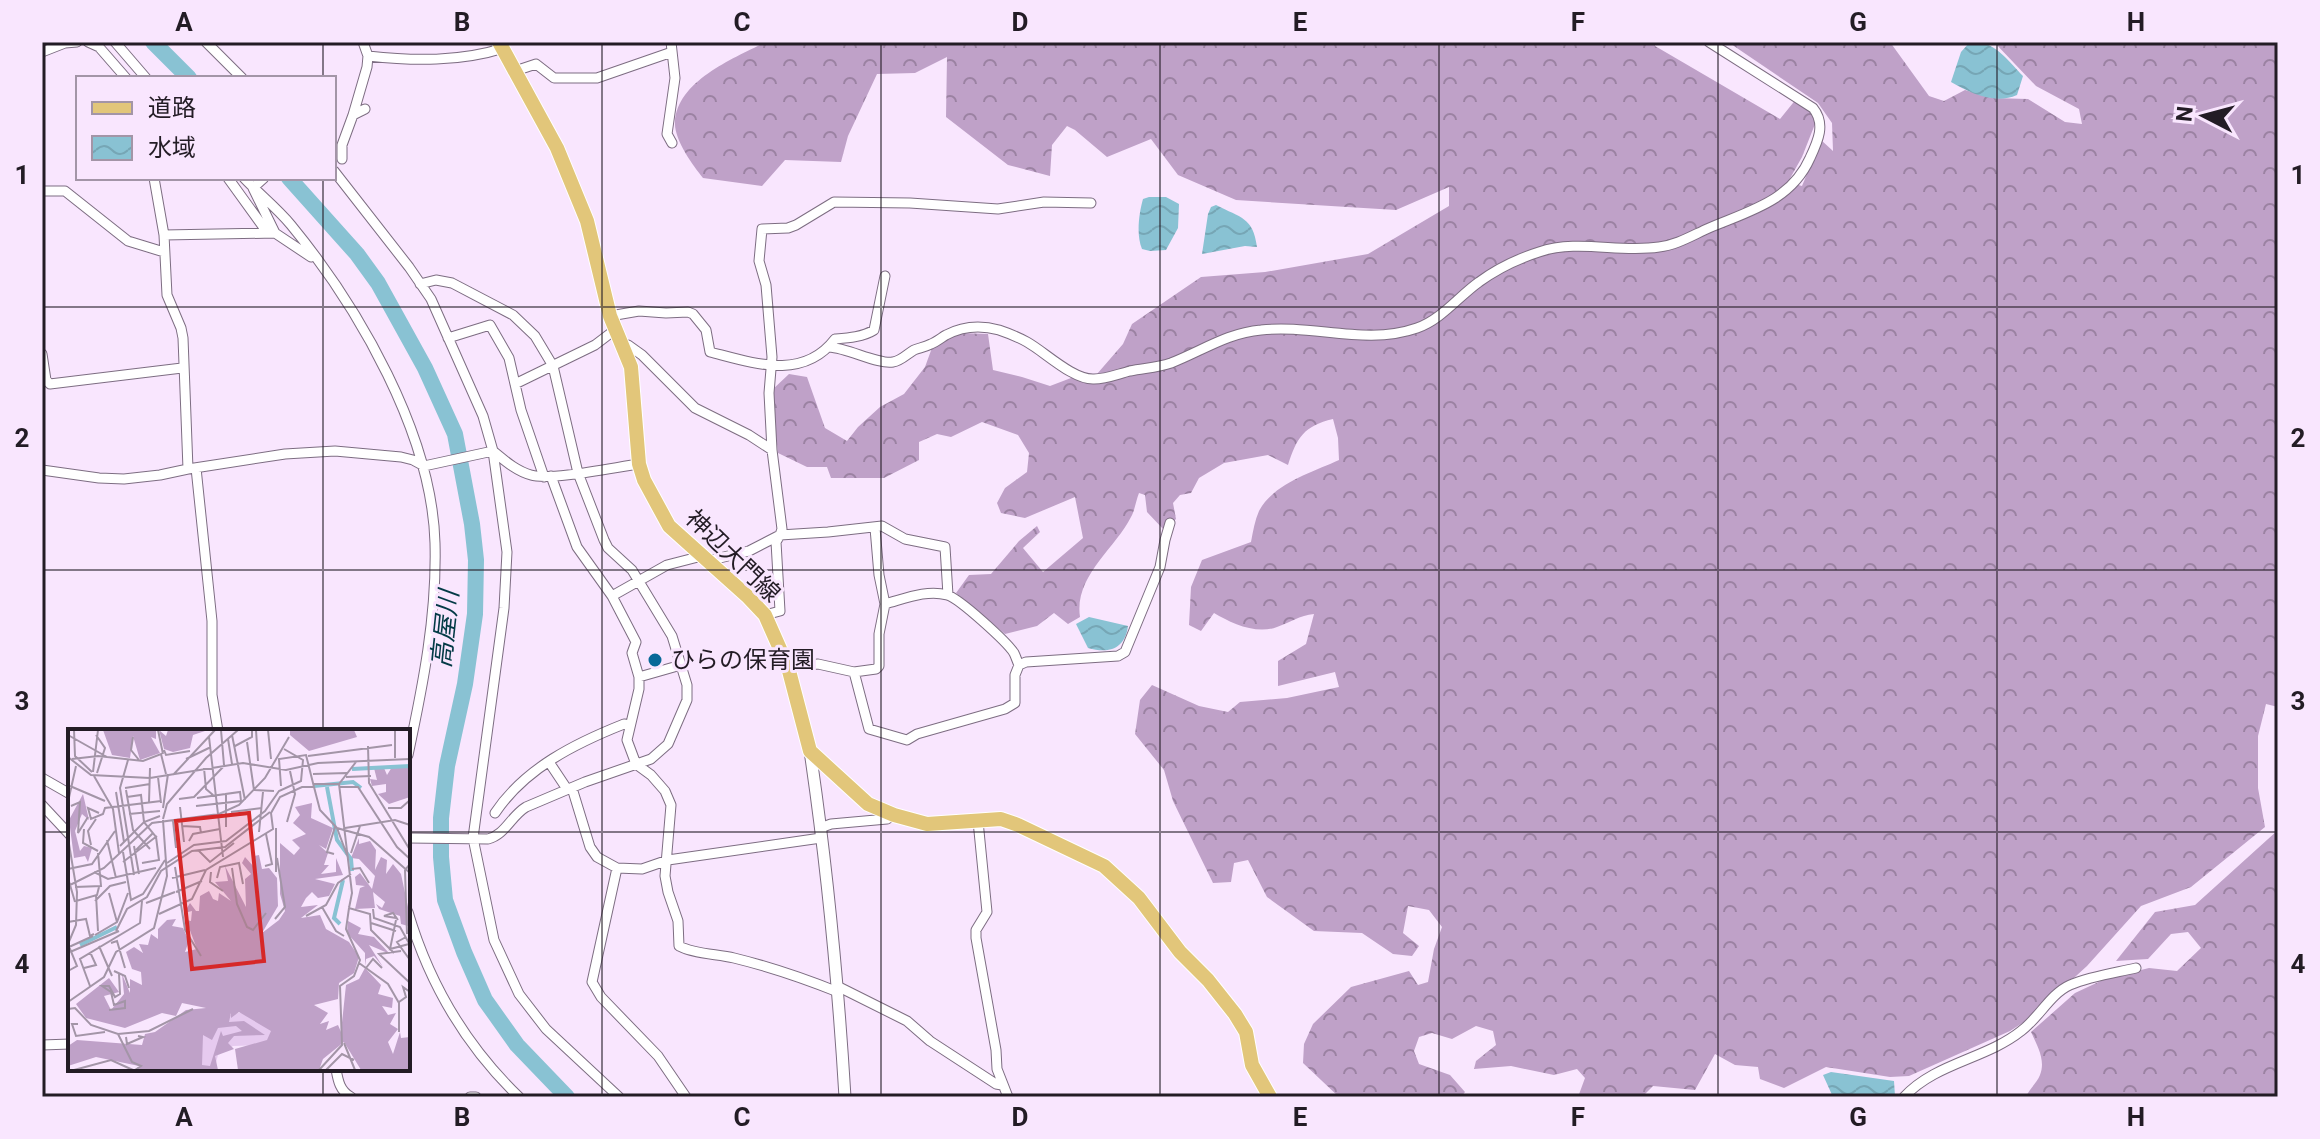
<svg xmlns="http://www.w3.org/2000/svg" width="2320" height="1139" font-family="Roboto,'Noto Sans JP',sans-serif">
	<defs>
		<pattern id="forest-crowns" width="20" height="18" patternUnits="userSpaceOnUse" patternTransform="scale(2)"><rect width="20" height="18" fill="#bfa1c8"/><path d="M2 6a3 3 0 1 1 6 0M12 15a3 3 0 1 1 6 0" fill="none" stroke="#9b82a2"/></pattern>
		<pattern id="water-waves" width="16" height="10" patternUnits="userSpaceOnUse" patternTransform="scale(2)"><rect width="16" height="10" fill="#89c2d3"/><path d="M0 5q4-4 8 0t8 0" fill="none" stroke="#76a6b5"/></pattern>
	</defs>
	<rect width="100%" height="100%" fill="#f9e6fe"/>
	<path fill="url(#forest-crowns)" d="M766,42H1654L1655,46L1780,119L1797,98L1817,119L1802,157L1788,182L1802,186L1821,140L1833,151L1832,123L1818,103L1728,42H1890L1929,96L1944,101L1965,90L1992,98L2028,99L2065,122L2082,124L2079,109L2036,86L1994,42H2278V707L2266,704L2258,736V788L2265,827L2191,887L2141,906L2087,966L2030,1018L2010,1031L1909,1076L1890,1077L1826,1067L1784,1088L1760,1079L1758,1067L1735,1065L1715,1054L1695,1090L1653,1086L1642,1097H1578L1585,1078L1577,1069L1554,1075L1511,1066L1474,1069L1476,1061L1496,1045L1493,1031L1476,1026L1452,1039L1432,1033L1419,1037L1414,1051L1419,1064L1450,1075L1465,1092L1461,1097H1363L1357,1094L1339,1097L1303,1063L1304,1044L1313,1024L1351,987L1409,971L1418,985L1428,982L1434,949L1442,927L1429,910L1408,906L1403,933L1419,946L1412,956L1393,954L1362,933L1314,931L1267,897L1248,860L1234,863L1231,882L1213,883L1173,801L1164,770L1135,734L1140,700L1152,685L1199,706L1228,712L1240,702L1287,698L1339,687L1335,672L1278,686V661L1306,644L1314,614C1300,615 1289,623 1277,627C1256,635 1231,623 1214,613L1201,631L1189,625L1191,587L1202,560L1251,542C1253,531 1255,520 1259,511C1274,483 1313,472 1339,460L1338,438L1333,419C1304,426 1297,437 1288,465L1268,455L1224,463L1199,478L1191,493L1180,495L1173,503L1176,519L1164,530L1147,512L1145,495L1139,493C1136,500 1135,510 1131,517C1115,549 1074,576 1080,617L1068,624L1054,613L1037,626L1005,634L956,593L969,575L991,574L1019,541L1037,526L1040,532L1023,548L1043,572L1083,538L1075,497L1025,518L1001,513L997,503L1005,488L1027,472L1029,453L1018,435L982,422L951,437L937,434L919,442V460L884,478H831L827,467H807L778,453L771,391L789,374L807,377L825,428L847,441L858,427L880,407L904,394L925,367L933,345L961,333L988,334L993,370L1022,377L1050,386L1071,378L1097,374L1123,344L1132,324L1201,277L1265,272L1368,254L1449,206V187L1396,210L1236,200L1178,175L1151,139L1107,157L1075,130L1067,126L1052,145L1050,176L1008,165L946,117L947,57L915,73L877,74L848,136L841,162L785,160L762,186L703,178C693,165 674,140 675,122C677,81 734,58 766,42Z
		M2278,830V1097H2026C2029,1089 2037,1083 2040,1075C2046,1060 2037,1045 2031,1032L2075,993L2105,979L2149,968L2177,971L2201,948L2188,932L2171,934L2148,959L2116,961L2155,912L2195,905Z"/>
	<path fill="url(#water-waves)" d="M1977,42C1996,43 2010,63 2023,76L2017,95C1995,105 1970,93 1951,82L1961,52L1969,43Z
		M1149,197H1166L1179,204L1178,228L1166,250L1150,251L1142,249C1136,235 1139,213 1143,199Z
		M1216,205C1241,218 1253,217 1257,247L1245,246L1202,254L1208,214L1211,207Z
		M1089,617L1128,626C1125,649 1109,654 1088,648L1076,624Z
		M1831,1072L1894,1081L1895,1096L1833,1097L1823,1075Z"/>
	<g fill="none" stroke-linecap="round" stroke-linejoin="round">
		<path stroke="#89c2d3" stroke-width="16" d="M153,42L189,78
			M289,178L357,254L378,283L425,368L455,434L472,524L476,560L475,614L465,684L447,766L441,818V857L445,900L464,952L485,1000L517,1045L567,1097"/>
		<g stroke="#7d6d82" stroke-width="11">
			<path id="minor" d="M88,42L99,47L126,78
				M115,42L146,78
				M206,42L242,78
				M363,42L368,56C413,61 460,62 504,48
				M671,42L675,78L667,134L672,143
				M42,52L65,43L77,42
				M515,71L536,64L554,78H597L672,52
				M353,115L367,67L368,56
				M342,159V145L353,115L365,109
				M334,171L409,267L431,299L483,416L493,451L507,552L504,608L473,838L494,940L519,994L546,1029L619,1097
				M154,178L164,235L167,295L181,328L183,338L188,469
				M228,178L267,232
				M244,178C259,194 277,208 291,225C359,308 432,434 435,543C437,615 423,685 408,755
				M264,178L253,188L275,233
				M42,191H65L128,241L164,252
				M164,235L275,233L311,257
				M610,316L639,311L666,313L688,312L693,314L706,330L710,352C753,363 803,381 835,339C848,338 863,337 874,330L885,276
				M448,338L490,325L509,358L521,410L544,477
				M623,346L628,345L642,355L695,408L749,435L772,450
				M829,347C848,348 879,365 893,362C901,361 907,354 914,350C919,348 925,347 931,344C936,342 941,338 946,335C963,326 981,325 999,330C1008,333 1018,337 1027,342C1045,352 1073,380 1094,379C1106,379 1118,374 1130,371C1144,368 1157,368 1171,363C1202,351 1227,333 1261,330C1313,324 1366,346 1417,328C1441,320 1459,296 1479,282C1498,268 1517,259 1539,252C1578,239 1619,253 1659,247C1677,245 1693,235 1709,228C1749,211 1791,201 1810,158C1818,141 1826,124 1813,108L1709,42
				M42,354L46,380L50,384L182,368
				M515,384L595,345L616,329
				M196,468L212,621V695L218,731
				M42,470L99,478L124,479L160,475L188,469L285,454L335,451L401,457L413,460L424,466L493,451C504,460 516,471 531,475C550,481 616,467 639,464
				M551,476L577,547L612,596L636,642L632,653L639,677V689L627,740L636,764L651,775L665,791L671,805L665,876L668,892L678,921L679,946C694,954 717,954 734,958C771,967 803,978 838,992
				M707,561L749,551L780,535L776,542L780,611L765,615
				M948,595L945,547L905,539L882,526L828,532L780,535L782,529L772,450L769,393L772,357L766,285L759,261L762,229L788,228L796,225L834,202L910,203L998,209L1044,202L1091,203
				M612,596L667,565L702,556
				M885,604C904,599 927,589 947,595C959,598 1007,642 1014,653C1016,657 1017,661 1019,665
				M788,667L818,664L854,672L876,669L879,666V634L885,604L879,575L875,528
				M854,672L869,729L907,740L917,734L1005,709L1015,703V675L1019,665L1026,662L1118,656L1125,652L1160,567L1165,540L1170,523
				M639,677L681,665
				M549,762L567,789
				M42,778L70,794
				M572,788L590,847L597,857L617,868L642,869L668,860L821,838
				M42,805L70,835
				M495,813C525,768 576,743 624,724L629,725
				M978,821L987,912L976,930V938L996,1050L997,1069L1008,1097
				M820,828L831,824L887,819L894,815
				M408,838L488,839C505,835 511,816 526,807L585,782L651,759L668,744L687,700V685L672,636L632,570L608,548L604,540L578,473L553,366L535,336L513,315L452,283L436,280L420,284
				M617,868L592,982L601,997L658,1056L686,1097
				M408,912C429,983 465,1045 519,1097
				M837,986L907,1021L930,1041L996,1084L1002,1085
				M42,1045L70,1044
				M336,1069C338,1081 340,1091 351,1097
				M470,1097H476
				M1904,1097C1935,1063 1986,1059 2021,1031C2039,1018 2050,994 2070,985C2091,976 2114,973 2136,968"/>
		</g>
		<g stroke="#7d6d82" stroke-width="13">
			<path id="tertiary" d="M810,751C827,866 838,981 845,1097"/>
		</g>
		<g stroke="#fff" stroke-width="16">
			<path id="primary" d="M499,42L557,148L587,221L610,316L631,367L639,464L644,480L669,526L747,596L765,615L788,667L810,751L868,804L894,815L927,824L1001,819L1018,825L1104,866L1139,898L1180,952L1208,980L1235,1014L1246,1032L1252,1065L1270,1097"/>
		</g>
		<use href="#minor" stroke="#fff" stroke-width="9"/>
		<use href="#tertiary" stroke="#fff" stroke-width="11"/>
		<use href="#primary" stroke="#e2c67a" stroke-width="14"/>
	</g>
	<path fill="none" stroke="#231c25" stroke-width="2" stroke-opacity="0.55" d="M323,42V78M602,42V1097M881,42V1097M1160,42V1097M1439,42V1097M1718,42V1097M1997,42V1097M323,178V731M42,307H2278M42,570H2278M42,832H70M408,832H2278M323,1069V1097"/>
	<circle fill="#086998" stroke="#f9e6fe" stroke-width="3" cx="655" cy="660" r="8"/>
	<g text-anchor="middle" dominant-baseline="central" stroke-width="6" stroke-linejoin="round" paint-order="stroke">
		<g font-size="24" fill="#231c25" stroke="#f9e6fe">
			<text transform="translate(733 556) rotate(44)">神辺大門線</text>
		</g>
		<g font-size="24" fill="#231c25" stroke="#f9e6fe" text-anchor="start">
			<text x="671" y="660">ひらの保育園</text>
		</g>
		<g font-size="26" font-style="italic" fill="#033a46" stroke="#f9e6fe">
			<text transform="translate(445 629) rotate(-84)">高屋川</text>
		</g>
	</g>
	<g transform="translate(68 729)">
		<rect width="342" height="342" fill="#f9e6fe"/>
		<path d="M174,283L205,300L204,307L195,316L165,317L150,326L146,341H138L131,333L134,305L147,290Z" fill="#e6caef"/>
		<path d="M35,1H88V10L83,8L92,24L72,31L65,7L62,29L44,26ZM91,1L98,7L100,1H140L125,6L122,19L105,23L96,20ZM222,1H286L289,8L241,22L222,6ZM324,38L342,39V68L321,75L310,65L318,63V55L304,57L302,50L309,51L306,39H316L319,46ZM15,65L21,91L14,85L7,102L12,122L16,117L24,119L20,133L17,127L6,129L1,91ZM244,74L243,89L265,99L258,120L251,116L260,124L256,136H261L253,145L268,143V129L275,146L247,150L267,155L261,167L250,169L244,163L238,169L233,178L250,176L233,189L252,186L258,200L281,213L291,228L286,244L271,254L270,270L246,276L260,284L252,295L261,292L258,301L270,296L273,303L278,256L291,250L297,239L313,256L310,265L325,269L324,279L314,277L320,286L328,284L322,295L330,300L320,313L325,325L332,303L333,309L342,308V341H293L276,313L255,330L251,341H170L167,320L199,311L203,302L171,283L163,289V284L161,293L176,292L197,306L166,307L160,314L166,320L147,327L150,341H68L71,337L28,328L0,337V317L9,311L74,316L77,305L87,303L118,281L138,279L114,274L108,287L94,284L57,299L18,289L8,275L41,249L51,263L36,267L43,281L56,265L54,245L62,264V250L74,256L73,243L64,240L58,223L66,218L75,224L71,215L80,216L83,205L90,210V200L99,191L108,190L104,197L115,199L121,212L117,223L129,220L118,191L123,192L124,182L116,184L122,174L128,182H131L132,167L141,162L145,170L150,172L151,164L163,172L147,153L160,152L157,137L178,178L177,150L183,145L174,134L177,128L186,138V127L191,126L194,140L201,139L209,149L210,177L194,204L211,191L217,182L212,165V114L226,126L232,119L224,111L238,105L225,94L232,86L227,78ZM168,297L174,302L155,307L153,302L142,337L134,336L135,306L144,311L150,299ZM291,109V115L302,112L308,121L307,141L313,128L319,131L318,145L325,135L333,145L340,178L342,170L340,197L333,195L332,187L311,180L308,175L314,179L317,173L305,163L307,179L287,180L292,159L297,157L288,156L287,148L292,144L304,160L307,147L291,130L283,129ZM280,192L293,199L290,205L306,208L322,225L301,216L315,238L306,227L298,230L297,237V224L279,204Z" fill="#bfa1c8" fill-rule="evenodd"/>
		<path fill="none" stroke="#89c2d3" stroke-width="4" d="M284,40L342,37M246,57L285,53L293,59M259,58L269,111L283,130L284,142M272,195L266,189L275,151M12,216L49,198"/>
		<path fill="none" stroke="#a395a7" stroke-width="2" d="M6,1L7,27L24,43M90,1L95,25M153,1L156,36M188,1L190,32M200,1L203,30M0,6L39,28M28,6L37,19L29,44M164,6L177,71M65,8L63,21L71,31M141,8L155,128M160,10L164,35M179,13L186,61L206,62M167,17L184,8V1M300,17L301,54L342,121M96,21L98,26L122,22M240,27L324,16M0,28L23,46L82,49L175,34L218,41L250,34L342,30M327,29V1M4,30L30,27L75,32L93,25L98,45M118,30L143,18M60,31L52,59L66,146M136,39L138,60L145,66M25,43L30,1M245,45L279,44M105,46L147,1M26,47L45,80L51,124M90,48L93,74M278,48L303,47M245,55H271M2,57L37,72M213,57L211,30L238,26L246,58M272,58H290L329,118L342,130M57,59L82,55M58,61L65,101L82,120M48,63L56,113M158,64V98M59,68L73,66L76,93L88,108L91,131L74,134M111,70L126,68L156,37M0,73L8,37M81,73L82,39M3,77L12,73L10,104L20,88M128,77L173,72L172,63L129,69M112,78L116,113M95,79L100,45M320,79H333L342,71M163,83L194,79M31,84L20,79L23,90L35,85L37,79L93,72M61,85L92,82M95,90L99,75L138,29L170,1M105,92L108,119M219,93L227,65L222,42M114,97L132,98L133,104M269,99L279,126M277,99L327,91L342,96M16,100L15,114L30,122M191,103L195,63M0,109L9,163L8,196L0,215L9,237L0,242M39,111L48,149M121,112L125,105L152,100M23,116L20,102L28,90M52,117L76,93L92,87M66,117L71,145M68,121L85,104M130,121L142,133L166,114M55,123L63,171L75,165L97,131M283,124L292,97M266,125L259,123L267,98M55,133L89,107M99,134L126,116L158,112L197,82L211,62L233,52L235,31L216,20M197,137L204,135L198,105M107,138L117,201L133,227M164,139L169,175L179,198L185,201L198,184M0,140L24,135L47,102M284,140L292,139L301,154M26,143L40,150L88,139M143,143L142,153L155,162M208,143V99M0,149L7,173M104,149L137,141M149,149L152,138L171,134L175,155M0,157L36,139L84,94L151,85L171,76L197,49L221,8M7,158L33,157L30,124M108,163L134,152M41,164L49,193M28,166L30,202M8,172L29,166L31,158M27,172L42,157L58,153M78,174L107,163M254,178L268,202L276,207M281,179L284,164L271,55L288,33M305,180L306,189L332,198L342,216M91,185L124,170L138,141L205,100L203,84L212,68L234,58H246L252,81L269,99L301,108L342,144M238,187L258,176L270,154L283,145M328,189L316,187L325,184L330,191M207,190L217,178L209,129M328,191L322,220L341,215M0,193L18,190L22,207L26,205M303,194L328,202M48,202L59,180L79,168L93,142L124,122L157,118L202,83M339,205L337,141L342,135M27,206L49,193L60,164M338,208L329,213L342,231M43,214L49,212L57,239M31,217L44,247M1,218L25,207M333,222L311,225L342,254M2,223L51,202M291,234L320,255L331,274M16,239L28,236L22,223M298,239L305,230L314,239M46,242L57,247L61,259M22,257L12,230L72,194L74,172M0,273L36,248L48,223L86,199L99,147L95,91M0,280L7,279L23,296L50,305L81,302L125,280M41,281L57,279V272L46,276L43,263L34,257H41L47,268L52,265L51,245M10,295H4L8,307L37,303M331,303V273L338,268L335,258L342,263M50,305L64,333L73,337L67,341M58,308L59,315L75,308L70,307M276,314L287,341M6,341L43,331L65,341M251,341L274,316L272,257L286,247L292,231L278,200L281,179L302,185L303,201L326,224M258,341L274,325L286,331"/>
		<path fill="#d62828" fill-opacity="0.15" stroke="#d62828" stroke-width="4" d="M181,84L196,232L124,240L108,92Z"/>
		<rect width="342" height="342" fill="none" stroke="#231c25" stroke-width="4"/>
	</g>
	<rect width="2320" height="1139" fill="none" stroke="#f9e6fe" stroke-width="88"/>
	<rect x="76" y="76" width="260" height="104" fill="#f9e6fe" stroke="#a395a7" stroke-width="2"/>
	<rect x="92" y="102" width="40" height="12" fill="#e2c67a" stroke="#a395a7" stroke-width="2"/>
	<text x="148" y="116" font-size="24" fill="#231c25">道路</text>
	<rect x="92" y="136" width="40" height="24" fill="url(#water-waves)" stroke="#a395a7" stroke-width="2"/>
	<text x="148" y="156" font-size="24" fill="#231c25">水域</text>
	<g transform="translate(2204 116) rotate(276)" stroke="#f9e6fe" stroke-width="6" paint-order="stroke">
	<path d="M0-6L14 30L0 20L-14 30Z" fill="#231c25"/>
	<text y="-12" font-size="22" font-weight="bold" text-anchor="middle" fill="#231c25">N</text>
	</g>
	<rect x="44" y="44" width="2232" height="1051" fill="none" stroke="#231c25" stroke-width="3"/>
	<g font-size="26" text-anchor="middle" font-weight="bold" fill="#231c25">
		<text x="184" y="31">A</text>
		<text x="462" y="31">B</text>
		<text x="742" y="31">C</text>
		<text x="1020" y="31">D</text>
		<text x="1300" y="31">E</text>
		<text x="1578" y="31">F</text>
		<text x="1858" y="31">G</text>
		<text x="2136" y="31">H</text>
		<text x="22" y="184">1</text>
		<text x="2298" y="184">1</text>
		<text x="22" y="447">2</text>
		<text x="2298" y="447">2</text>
		<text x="22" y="710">3</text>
		<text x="2298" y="710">3</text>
		<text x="22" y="973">4</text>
		<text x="2298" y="973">4</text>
		<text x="184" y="1126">A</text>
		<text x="462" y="1126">B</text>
		<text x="742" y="1126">C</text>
		<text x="1020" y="1126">D</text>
		<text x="1300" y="1126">E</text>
		<text x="1578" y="1126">F</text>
		<text x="1858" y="1126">G</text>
		<text x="2136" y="1126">H</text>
	</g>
</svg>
